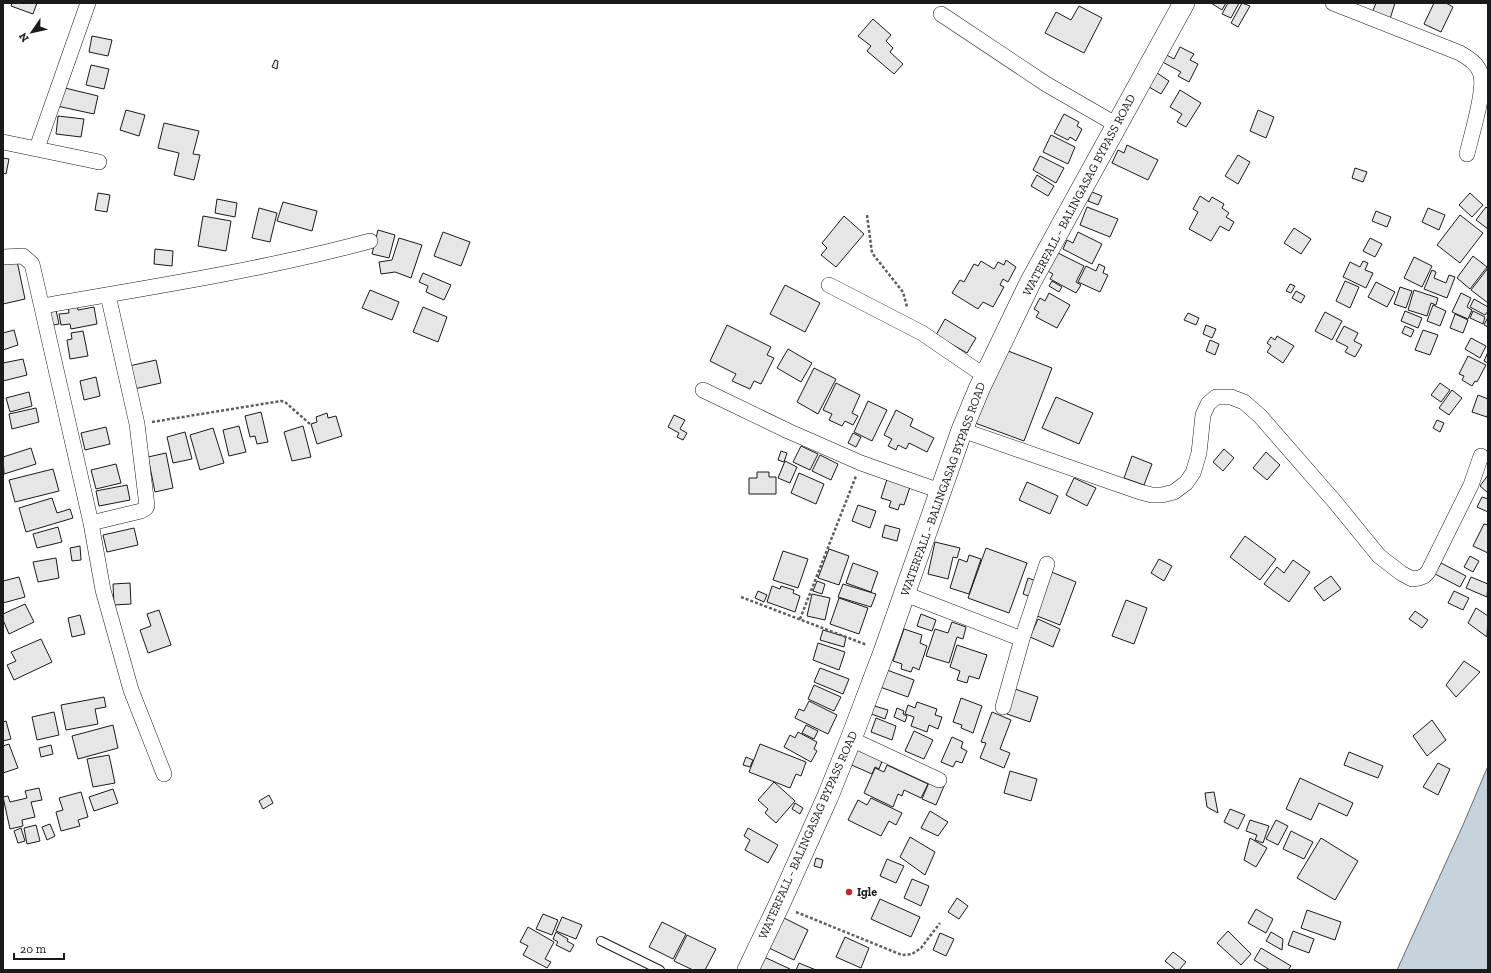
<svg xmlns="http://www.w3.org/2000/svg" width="1491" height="973" font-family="'Zilla Slab',serif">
	<rect width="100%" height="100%" fill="#fff"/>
	<path fill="#c6d2dc" stroke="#6a6a6a" d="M1488,766V970H1397L1463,825Z"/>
	<path fill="#e6e6e6" stroke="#1a1a1a" d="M12,3H37L33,14L11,6Z
		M1211,3H1226L1222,10Z
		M1228,3H1239L1231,18L1222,14Z
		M1242,3L1250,6L1238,27L1231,23Z
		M1376,3H1395L1390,19L1372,13Z
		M1434,3H1446L1453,7L1441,32L1424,24Z
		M1079,6L1102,18L1084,53L1045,33L1056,12L1071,20Z
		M873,19L891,35L886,41L893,48L890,52L903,64L894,74L867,51L871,46L858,36Z
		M92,36L112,40L108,56L89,52Z
		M1180,47L1194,54L1190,60L1198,64L1189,82L1178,76L1181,72L1157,59L1161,52L1174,59Z
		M275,60L278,61L277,69L272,67Z
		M91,65L109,69L104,89L86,85Z
		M1157,73L1169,81L1161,94L1149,87Z
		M61,87L98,96L94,114L57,106Z
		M1180,90L1201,103L1186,127L1177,122L1182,114L1170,107Z
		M126,110L145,115L139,136L120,130Z
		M1258,110L1274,117L1266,138L1250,131Z
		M1064,114L1079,122L1077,126L1082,129L1076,141L1070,137L1068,140L1054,133Z
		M58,116L84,119L81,137L56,134Z
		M164,123L199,131L193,154L200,155L194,180L174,175L179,153L158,148Z
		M1051,135L1075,147L1068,164L1043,152Z
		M1127,145L1158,160L1148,180L1112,163L1118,150L1124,153Z
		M1238,155L1250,162L1238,184L1225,176Z
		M1040,156L1064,168L1056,183L1033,170Z
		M3,158L9,159L6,174L3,173Z
		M1355,168L1367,172L1363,182L1352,178Z
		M1037,175L1054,186L1048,196L1031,186Z
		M1092,192L1102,196L1098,205L1088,201Z
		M98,193L110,195L107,212L95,210Z
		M1470,193L1483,205L1472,217L1459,205Z
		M1200,196L1209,202L1212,197L1224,204L1222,208L1229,213L1226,217L1234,222L1229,231L1220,226L1211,241L1189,229L1198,212L1193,209Z
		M217,199L237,203L235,217L215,213Z
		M283,202L317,211L312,231L277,221Z
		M1087,207L1118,219L1110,237L1080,225Z
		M1486,207L1488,209V229L1476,220Z
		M259,208L277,213L270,242L252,238Z
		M1428,208L1445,215L1439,230L1422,222Z
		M1376,211L1391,217L1387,227L1372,221Z
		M1460,215L1483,233L1460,263L1437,245Z
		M203,216L231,221L226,251L198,246Z
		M844,216L864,234L836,267L821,255L827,248L822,243Z
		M1294,228L1311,239L1301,254L1284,243Z
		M378,230L395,235L389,258L372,254Z
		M443,232L470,242L461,266L434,256Z
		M1078,232L1102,244L1092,264L1063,249L1067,240L1073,243Z
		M399,238L422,245L411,278L395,272L381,274L379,262L392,260Z
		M1370,238L1382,244L1375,257L1363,251Z
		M155,249L173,251L172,266L154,264Z
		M1058,253L1084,266L1076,282L1081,285L1076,293L1050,279L1053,274L1042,268Z
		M1473,256L1487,267L1470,289L1457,278Z
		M1414,257L1432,266L1422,287L1404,278Z
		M1006,260L1016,267L1008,282L1003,279L1000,285L1004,287L993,307L983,302L978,309L952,293L960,280L964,282L974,264L978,266L981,261L994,269L998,262L1004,265Z
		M17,261L25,299L3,304V264Z
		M1363,261L1368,263L1365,270L1373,273L1366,288L1343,277L1350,262L1360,267Z
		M1099,264L1105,267L1103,273L1108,275L1100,292L1078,282L1086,266L1096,271Z
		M1488,268V303L1471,290Z
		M1432,270L1436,272L1434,278L1446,283L1449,275L1455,277L1447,298L1424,289Z
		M423,273L451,285L444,300L426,292L428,286L419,282Z
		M1052,281L1062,287L1059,292L1049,286Z
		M1345,281L1359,287L1350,308L1336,301Z
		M1376,282L1395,292L1387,307L1368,297Z
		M1290,284L1295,286L1291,293L1286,291Z
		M785,285L820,303L805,332L770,314Z
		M1400,287L1412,291L1406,308L1394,304Z
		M370,290L399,302L392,320L362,308Z
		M1414,290L1438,298L1436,305L1431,303L1427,316L1408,310Z
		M1296,291L1305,296L1301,303L1292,298Z
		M1049,293L1070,305L1057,328L1036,317L1039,312L1034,309L1040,298L1045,301Z
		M1461,293L1471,298L1467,307L1472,310L1468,319L1452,312Z
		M1474,299L1488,307V311L1485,315L1470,307Z
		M77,304L78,310L94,307L97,324L71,329L70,324L61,325L59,314L69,313L68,305Z
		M1433,305L1446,311L1440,326L1427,321Z
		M423,307L447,317L438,342L413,332Z
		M56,310L59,324L47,326L44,312Z
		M1405,311L1422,318L1418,328L1401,321Z
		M1473,311L1485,317L1483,324L1470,318Z
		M1325,312L1342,321L1332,340L1315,331Z
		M1188,313L1199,318L1196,325L1184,320Z
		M1455,314L1468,320L1463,333L1450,328Z
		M1488,317V327L1484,325Z
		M945,319L976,338L967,353L936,335Z
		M727,325L771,347L767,355L774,358L761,384L754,381L750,389L732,381L736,374L710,361Z
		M1206,325L1216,329L1212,338L1203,334Z
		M1344,326L1358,333L1354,341L1362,345L1355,357L1345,352L1348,347L1336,341Z
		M1405,326L1414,330L1411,337L1402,333Z
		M14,330L18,345L3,350V333Z
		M1423,330L1438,335L1430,355L1415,350Z
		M83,331L88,356L70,359L67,340L72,339L71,333Z
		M1277,336L1294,346L1283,363L1267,352L1271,346L1267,343L1271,337L1275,340Z
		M1471,338L1486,346L1480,358L1465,349Z
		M1210,340L1219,344L1215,355L1206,351Z
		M788,349L812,363L801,382L777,368Z
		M1003,349L1052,368L1024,441L975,423Z
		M1488,352V363L1484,361Z
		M1468,356L1486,365L1477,382L1475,381L1472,386L1462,380L1464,376L1459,374Z
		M23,359L27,375L3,381V363Z
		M156,360L161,383L134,389L129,366Z
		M814,368L836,379L818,414L797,402Z
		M96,377L100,396L84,400L80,381Z
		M836,383L860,395L852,413L858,416L853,425L845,421L842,426L829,420L832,414L823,410Z
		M1440,383L1450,390L1441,402L1431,395Z
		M1452,390L1462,398L1449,415L1439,408Z
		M29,392L32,406L10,412L6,398Z
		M1478,395L1488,399V413L1487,417L1472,412Z
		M1056,397L1093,413L1079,444L1042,428Z
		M868,401L887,410L872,441L854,432Z
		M36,408L39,422L12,429L9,414Z
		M896,410L913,419L910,426L934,438L927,452L909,443L906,449L898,445L896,450L888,446L892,439L884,435Z
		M261,412L268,442L257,444L255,436L250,437L245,416Z
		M327,413L328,418L336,416L342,436L317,444L311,424L317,422L316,417Z
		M674,415L685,420L680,429L687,433L683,440L677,437L679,433L668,427Z
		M1437,420L1444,423L1440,432L1433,428Z
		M239,426L246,452L229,456L223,430Z
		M303,426L311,457L292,461L284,432Z
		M106,427L110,444L85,450L81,433Z
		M213,428L224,463L200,470L190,435Z
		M185,432L192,459L173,463L167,437Z
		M853,433L861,437L856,447L848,443Z
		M801,446L818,454L810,470L793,462Z
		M31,448L36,464L4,474L3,457Z
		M1224,449L1234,458L1223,471L1213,462Z
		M781,451L787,453L784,462L778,460Z
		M1266,452L1280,465L1267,480L1253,468Z
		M166,453L173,488L155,492L148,457Z
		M820,455L838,464L831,480L812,471Z
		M1132,456L1152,464L1144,485L1124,478Z
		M785,461L797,467L790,483L778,478Z
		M116,464L121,483L96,489L91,470Z
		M53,469L59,491L15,502L9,480Z
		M757,472H769V477H776V494H749V478H757Z
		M799,473L824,484L816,504L791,493Z
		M1488,475V493L1480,486Z
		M1074,478L1096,488L1087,506L1066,495Z
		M887,479L910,487L904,505L900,504L898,510L889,507L891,501L881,498Z
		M1027,482L1058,496L1050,514L1019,500Z
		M127,485L130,500L99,506L96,491Z
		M1482,497L1488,499V512L1477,507Z
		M52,498L57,513L70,509L73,518L26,532L19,508Z
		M858,505L876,511L870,528L852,521Z
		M1484,524L1488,525V553L1473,546Z
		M885,525L900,529L897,541L882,537Z
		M58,527L62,542L37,548L33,534Z
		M134,528L138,545L107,552L103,535Z
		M1245,536L1276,559L1260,580L1230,557Z
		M935,542L960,548L957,558L953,557L948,579L928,574Z
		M80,546L81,560L72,561L70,548Z
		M986,548L1027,563L1009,613L968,598Z
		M829,549L849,556L839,585L818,578Z
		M783,551L808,559L798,588L773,580Z
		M969,555L981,559L969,594L950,588L959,559L967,562Z
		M1470,556L1479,561L1473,572L1464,567Z
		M56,558L59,578L38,582L33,562Z
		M1159,559L1172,566L1164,581L1151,573Z
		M1293,560L1310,572L1289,602L1264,584L1277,567L1284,573Z
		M853,563L878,572L871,592L846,583Z
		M1441,563L1466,576L1460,587L1435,574Z
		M1049,571L1076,582L1060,625L1032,614Z
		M1331,576L1341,589L1324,601L1314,588Z
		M19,577L25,597L3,603V581Z
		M1471,577L1488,584L1487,597L1466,588Z
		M1028,578L1036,581L1031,597L1023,594Z
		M817,581L825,584L822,594L813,591Z
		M130,583L131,604L114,605L113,584Z
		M843,584L876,594L871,607L838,597Z
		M772,586L780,589L781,586L794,590L793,593L800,596L795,612L767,602Z
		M758,591L767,595L764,602L755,598Z
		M1454,591L1469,598L1463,610L1448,603Z
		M812,594L830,598L825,620L807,616Z
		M839,598L868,608L859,634L830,624Z
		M1126,600L1147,608L1134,644L1112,636Z
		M25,604L34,622L9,634L3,620V614Z
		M1476,608L1488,616L1487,637L1468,623Z
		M159,610L171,645L148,653L140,630L151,626L147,614Z
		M1415,611L1428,620L1422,628L1409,619Z
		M921,614L936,620L932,631L917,626Z
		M80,615L85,634L72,637L68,618Z
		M1038,619L1060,629L1053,647L1030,637Z
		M952,622L966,627L963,639L957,637L949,663L926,656L935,629L948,633Z
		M904,629L922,635L920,643L927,646L919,670L913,667L911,672L901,669L902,664L893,661Z
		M823,630L846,637L844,647L820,640Z
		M41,639L52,662L14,680L7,665L16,661L11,652Z
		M818,643L845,652L839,670L813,660Z
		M957,645L987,655L979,679L969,676L967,683L957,680L960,671L950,667Z
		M1464,661L1480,672L1456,697L1446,685Z
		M820,668L849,679L843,694L814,682Z
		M887,670L914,680L908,697L880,687Z
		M814,685L841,697L834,711L808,699Z
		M1015,689L1038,697L1030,722L1007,714Z
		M104,697L106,707L95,709L98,724L66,730L61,705Z
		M961,698L982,706L973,733L961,728L962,725L953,722Z
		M809,701L837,715L828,734L795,718L799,709L804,711Z
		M917,702L937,709L935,715L942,717L938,729L929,725L927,732L911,726L914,717L905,714L908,705L915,708Z
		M871,705L888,710L885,719L869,713Z
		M897,708L904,711L903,714L907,716L905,722L894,717Z
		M54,712L59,735L37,740L32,717Z
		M992,712L1011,720L1000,749L1010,753L1004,768L980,758L986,743L981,742Z
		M876,718L896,726L892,740L871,732Z
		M1432,720L1446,740L1427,756L1413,736Z
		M6,721L11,739L3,741V722Z
		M113,725L118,748L78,759L72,736Z
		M806,725L818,731L814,739L802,733Z
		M914,731L933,740L924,759L905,751Z
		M798,732L817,742L814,749L817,751L811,762L784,747L790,735L795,738Z
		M952,737L963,742L961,748L967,751L962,763L956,761L953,767L941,762Z
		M9,744L18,768L3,773V746Z
		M760,744L806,762L801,776L796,774L790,788L749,772Z
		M855,744L884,756L879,769L875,767L872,774L847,763Z
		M51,745L53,754L41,757L39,748Z
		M1349,752L1383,766L1378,778L1344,765Z
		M109,755L115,783L93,787L87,759Z
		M746,757L753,760L750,767L743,765Z
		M1438,763L1450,769L1438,795L1423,787Z
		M887,765L928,784L921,798L904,790L902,796L898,794L893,807L864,793L875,768L884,772Z
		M1010,771L1037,779L1031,801L1004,793Z
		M1300,778L1353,803L1347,816L1319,803L1311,820L1286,809Z
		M930,780L944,786L936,805L922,799Z
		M774,782L795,801L776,823L765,813L768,809L758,800Z
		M39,788L42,800L31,802L35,817L22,820L23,826L10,829L3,797L8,796L10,802L27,798L25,791Z
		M113,789L118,803L94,811L89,797Z
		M81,792L88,817L78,820L80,826L61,831L56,812L63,810L59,798Z
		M1214,792L1218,813L1207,807L1205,793Z
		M269,795L273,803L263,809L259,801Z
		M871,798L902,813L896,825L889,821L881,836L848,820L858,800L867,805Z
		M795,803L803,808L800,814L792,809Z
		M1230,809L1245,815L1238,829L1224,822Z
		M930,811L948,822L938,836L921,828Z
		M1250,820L1269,826L1263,843L1255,840L1257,835L1246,831Z
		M1276,820L1288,826L1278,845L1266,839Z
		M50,824L55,836L47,840L42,827Z
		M36,825L40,841L27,844L24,828Z
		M21,828L25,841L18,843L14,831Z
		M748,828L778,845L768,863L745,850L750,840L744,836Z
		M1291,831L1313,842L1304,859L1283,849Z
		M910,837L935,852L925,875L900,857Z
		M1250,838L1267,848L1256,867L1244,860Z
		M1321,838L1358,861L1335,900L1297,878Z
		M816,858L823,860L821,868L814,866Z
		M887,859L904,866L896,883L880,876Z
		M912,879L929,886L921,906L904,898Z
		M957,898L968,906L959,919L948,912Z
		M880,899L920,917L911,937L871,919Z
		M1256,909L1273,919L1266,933L1248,923Z
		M1307,910L1341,922L1335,940L1301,928Z
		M543,914L558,920L552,935L536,929Z
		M562,917L582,925L576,939L556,931Z
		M784,918L808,930L794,960L769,948Z
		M662,922L686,934L673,959L649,947Z
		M528,927L554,942L545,959L551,962L547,968L523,955L528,946L520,942Z
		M1228,931L1251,954L1241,965L1217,943Z
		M1293,931L1314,939L1309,953L1288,945Z
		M556,932L568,939L567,941L574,945L570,952L556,945L558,942L553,939Z
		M1271,932L1283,939L1282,950L1266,941Z
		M940,933L954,939L946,956L933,950Z
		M687,935L716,949L705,970H693L674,961Z
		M845,937L869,948L861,968L836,957Z
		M1261,948L1291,966L1288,970H1270L1254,960Z
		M1173,952L1186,962L1179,970H1176L1165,961Z
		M762,956L790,969V970H755Z
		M799,963L816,970H796Z"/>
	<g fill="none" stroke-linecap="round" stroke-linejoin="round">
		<g stroke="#1a1a1a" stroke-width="10">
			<path id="service" d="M601,941L660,970"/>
		</g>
		<g stroke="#1a1a1a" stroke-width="16">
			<path id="minor" d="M1333,3L1460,53C1468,58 1476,62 1480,72C1487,87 1471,136 1467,154
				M941,14L1046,84L1117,125
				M3,142L99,162
				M37,148L88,3
				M3,257L23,256L32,264L91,523L103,590L131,690L164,774
				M829,285L922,333L985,376
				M42,306C152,287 262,270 370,241
				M703,390L788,431L861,463L940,491
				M962,430L1140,492L1152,495H1162L1174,492L1186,483L1193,473L1199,453L1203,415L1208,404L1216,397H1231L1244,402L1260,416L1335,502L1379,556L1401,573L1412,579L1419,578L1424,576L1428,572L1471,485L1481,456
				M91,523L141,511L146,508L147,506L137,424L108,295
				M905,594L1022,639
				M1003,707L1022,639L1047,564
				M851,739L939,780"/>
		</g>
		<g stroke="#1a1a1a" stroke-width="22">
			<path id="secondary" d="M748,970L779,905L828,796L851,739L884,652L962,430L979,389L1030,283L1184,3"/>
		</g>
		<path stroke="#5f5f5f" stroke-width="2.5" stroke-dasharray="3 2" stroke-linecap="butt" d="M867,215L872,253L903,292L907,307
			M152,422L281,401L285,402L310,424
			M741,597L867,645
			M800,619L856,476
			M796,912L902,955L912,954L921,948L940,923"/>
		<use href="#service" stroke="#fff" stroke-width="8"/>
		<use href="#minor" stroke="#fff" stroke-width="15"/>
		<use href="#secondary" stroke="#fff" stroke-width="21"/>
	</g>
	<circle fill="#c62828" stroke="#fff" stroke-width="1.5" cx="849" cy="892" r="4"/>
	<g text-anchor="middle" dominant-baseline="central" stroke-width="3" stroke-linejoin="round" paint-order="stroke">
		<g font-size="12" fill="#1a1a1a" stroke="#fff">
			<text transform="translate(1079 195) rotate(-62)">WATERFALL ‒ BALINGASAG BYPASS ROAD</text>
			<text transform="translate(943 489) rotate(-70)">WATERFALL ‒ BALINGASAG BYPASS ROAD</text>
			<text transform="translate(808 835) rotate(-66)">WATERFALL ‒ BALINGASAG BYPASS ROAD</text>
		</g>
		<g font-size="12" font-weight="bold" fill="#1a1a1a" stroke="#fff" text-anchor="start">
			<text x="857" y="892">Igle</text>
		</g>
	</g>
	<rect width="1491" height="973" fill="none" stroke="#1a1a1a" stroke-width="8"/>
	<g transform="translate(32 32) rotate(236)" stroke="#ffffff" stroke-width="3" paint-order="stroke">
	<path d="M0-3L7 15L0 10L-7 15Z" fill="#1a1a1a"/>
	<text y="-6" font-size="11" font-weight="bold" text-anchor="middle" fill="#1a1a1a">N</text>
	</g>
	<path d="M14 953v6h50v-6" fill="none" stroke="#1a1a1a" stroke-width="2"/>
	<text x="20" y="953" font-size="12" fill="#1a1a1a" stroke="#ffffff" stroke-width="3" paint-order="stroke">20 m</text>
</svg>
